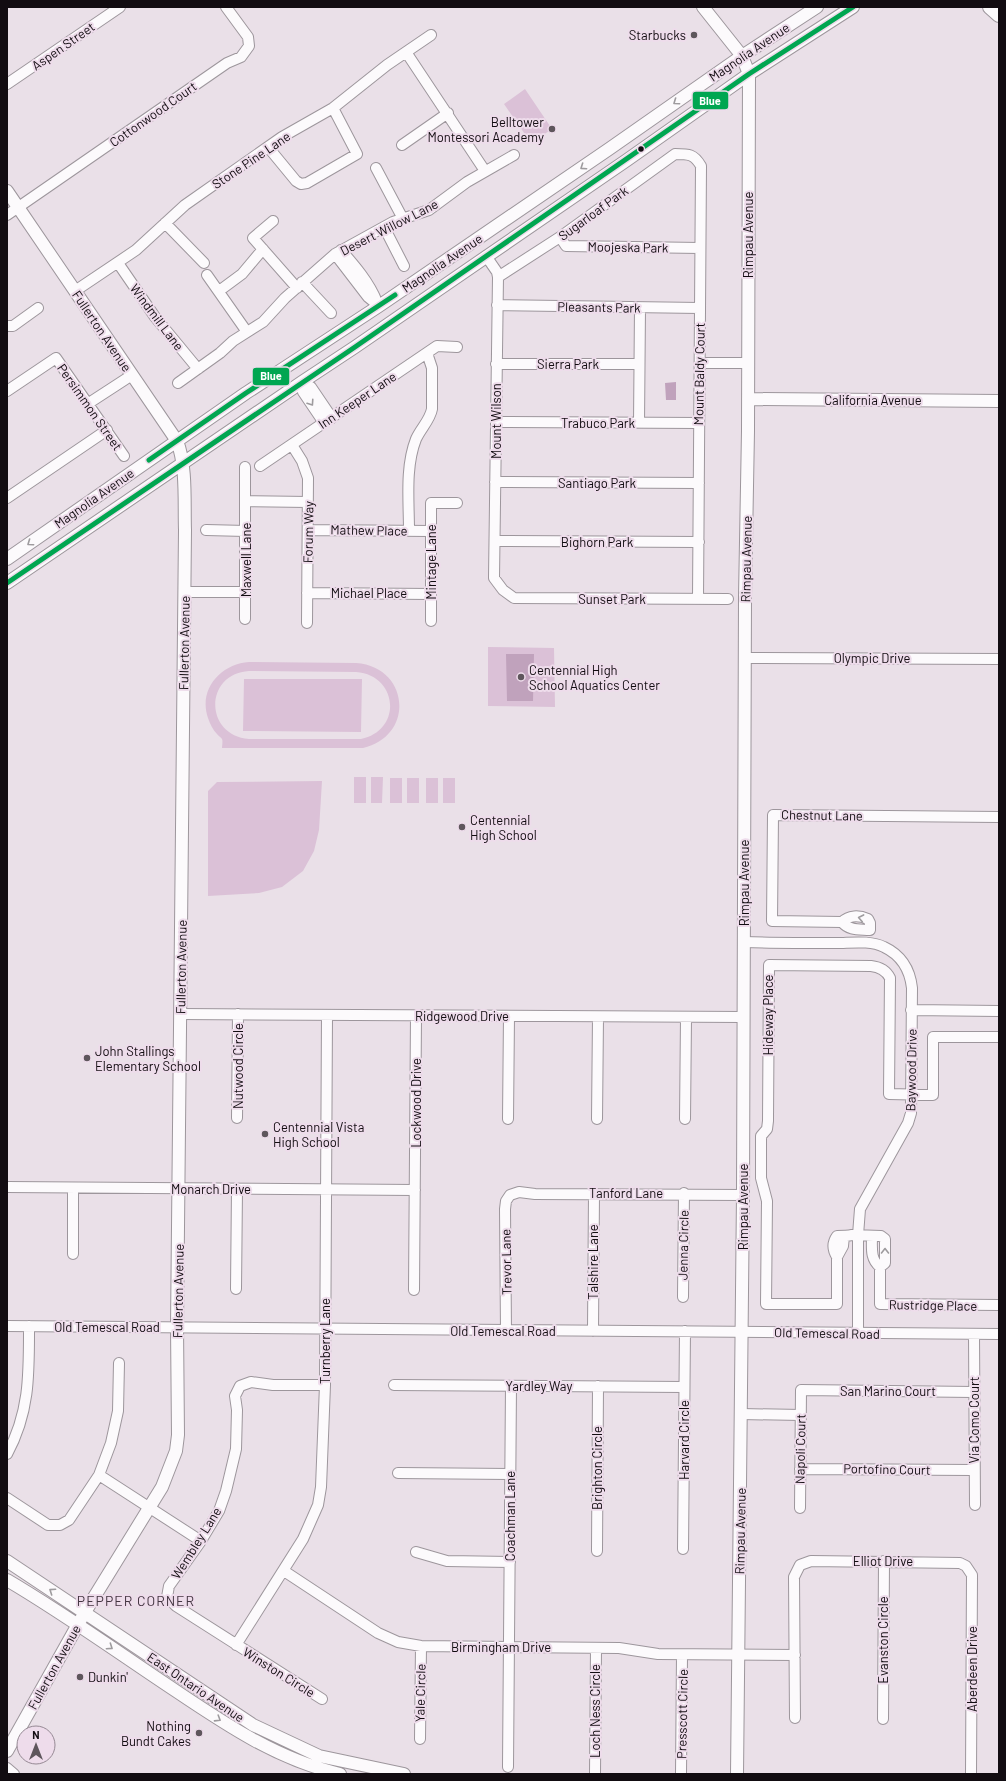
<svg xmlns="http://www.w3.org/2000/svg" width="1006" height="1781" font-family="Barlow,sans-serif">
	<rect width="100%" height="100%" fill="#eae0e8"/>
	<path fill="#dbc1d7" fill-rule="evenodd" d="M525,89L552,129L531,143L504,104Z
		M488,647L554,648L555,707L488,706Z
		M249,662L356,663C410,667 415,736 363,748H222C222,746 223,741 222,739C221,737 218,736 217,734C213,730 210,724 208,718C198,689 221,664 249,662ZM249,671L356,672C398,675 403,730 361,739H249C204,735 204,674 249,671Z
		M244,679H362L361,732L243,731Z
		M354,777H366V803H354Z
		M371,777H383L382,803H371Z
		M390,778H402V803H390Z
		M407,778H419V803H407Z
		M426,778H438V803H426Z
		M443,778H455V803H443Z
		M322,781L319,830L314,851L303,871L282,887L259,893L208,896V791L217,782Z"/>
	<path fill="#c0a2bc" d="M676,382V400H666L665,383Z
		M506,654H534L533,701H507Z"/>
	<g fill="none" stroke-linecap="round" stroke-linejoin="round">
		<g stroke="#9d969c" stroke-width="12">
			<path id="minor" d="M406,52L485,171
				M7,84L120,7
				M402,145L448,113
				M268,147L296,181L301,184L307,183L357,154L333,108
				M376,168L402,217
				M7,215L227,63L241,57L249,46L248,37L226,7
				M273,221L253,238L297,288
				M165,223L204,263
				M384,227L404,266
				M560,237L566,246L700,248
				M341,250C355,266 369,282 377,302
				M335,254L368,297L379,306
				M486,256L497,272L498,277L494,578L503,590L514,598L728,599
				M118,263L155,317L198,369
				M207,275L247,332
				M498,277L560,237L675,154C689,154 694,154 701,166L698,599
				M302,282L331,313
				M75,291L136,250L185,205L282,137L333,108L387,65L431,35
				M219,291L242,274L263,249
				M497,305L700,308
				M7,326H13L38,308
				M700,363H747
				M496,364H639
				M302,382L303,392L324,423
				M302,382L311,387L332,418
				M178,383L220,353L233,341L263,322L285,298L335,254L393,222L429,210L467,182L514,155
				M7,391L56,358L124,456
				M89,403L132,375
				M497,422L699,423
				M639,423L640,308
				M292,445L302,461L308,478L307,623
				M260,466L437,346L457,347
				M495,482L699,483
				M7,498L107,430
				M246,501L308,502
				M206,530L246,531
				M308,530L431,531
				M409,531C409,501 405,467 416,439C421,428 430,420 432,409V368L427,353
				M495,541L699,542
				M185,592H245
				M307,593L431,594
				M245,619V467
				M431,621V503H457
				M745,658L999,659
				M842,922C849,931 860,929 870,930V923L868,919C859,915 849,915 842,922L772,921L773,815L999,817
				M744,942C774,943 805,943 836,943C851,943 870,940 884,947C901,955 910,970 912,988L911,1113L908,1123L860,1209L858,1235V1333
				M911,1010L999,1011
				M181,1014L743,1017
				M237,1118L238,1014
				M508,1119L509,1016
				M597,1119L598,1017
				M685,1119L686,1018
				M7,1187L415,1190
				M844,1236L843,1246L837,1257C832,1249 832,1243 837,1236C842,1236 847,1236 852,1235L881,1236L885,1239V1263L880,1267C870,1259 872,1248 872,1236
				M73,1254V1188
				M837,1257V1304H766L767,1201L761,1178V1136L767,1129L768,1121L769,965L871,966C880,967 886,970 890,978L889,1094L933,1095V1037H999
				M880,1267V1304L999,1305
				M236,1289L237,1189
				M414,1290L416,1016
				M683,1297L684,1193
				M7,1326L999,1334
				M506,1331L505,1209L506,1201L510,1195L519,1192L535,1194L743,1195
				M593,1331L594,1193
				M974,1334L975,1505
				M394,1385L684,1387
				M741,1414L801,1415
				M7,1454C30,1412 29,1373 29,1326
				M800,1469L974,1470
				M398,1473L510,1474
				M99,1475L201,1541
				M7,1498L48,1525H60L69,1520L99,1475L111,1443L118,1411L119,1363
				M800,1508L801,1390L974,1392
				M683,1549L685,1331
				M597,1551L598,1386
				M416,1552L447,1561L510,1562
				M284,1571L378,1633L398,1642L421,1646L619,1648L658,1654L795,1655
				M236,1645L303,1539L318,1505L321,1487L325,1385L327,1015
				M322,1699L176,1606L167,1597L169,1586L201,1541L219,1511L226,1491L236,1449L237,1410L235,1396L240,1386L251,1382L273,1385H325
				M795,1718L794,1577L800,1565L811,1561L960,1563L966,1566L972,1575L971,1774
				M883,1719L884,1561
				M420,1739L421,1646
				M508,1767L511,1386
				M7,1768L14,1774
				M595,1774L596,1648
				M681,1774L682,1655"/>
		</g>
		<g stroke="#9d969c" stroke-width="14">
			<path id="major" d="M703,7L742,56L749,74L748,431L745,597L743,1195L737,1774
				M7,191L177,441C187,467 184,503 185,530L177,1327L178,1435L176,1451L162,1487L85,1612L7,1751
				M748,399L999,401
				M7,559L246,393L379,306L609,149L742,56L817,7
				M7,583L302,382L355,347L627,160L749,74L853,7
				M7,1561L253,1725L319,1756L404,1774
				M7,1580C65,1614 120,1654 176,1691C228,1726 279,1760 340,1774"/>
		</g>
		<g stroke="#9d969c" stroke-width="16">
			<path id="highway" d="M990,7L999,15"/>
		</g>
		<use href="#minor" stroke="#fcfafc" stroke-width="10"/>
		<use href="#major" stroke="#fcfafc" stroke-width="12"/>
		<use href="#highway" stroke="#fcfafc" stroke-width="14"/>
		<g stroke="#eedceb" stroke-width="8">
			<path id="bus-1" d="M149,460L246,393L395,295
				M7,583L355,347L749,74L853,7"/>
		</g>
		<use href="#bus-1" stroke="#00a651" stroke-width="5"/>
	</g>
	<defs><path id="oneway-chevron" d="M-2-3.5L2.5 0L-2 3.5" fill="none" stroke-width="1.6" stroke-linecap="round" stroke-linejoin="round"/></defs>
	<g stroke="#9e9b9e">
		<use href="#oneway-chevron" transform="translate(676 102) rotate(145)"/>
		<use href="#oneway-chevron" transform="translate(583 167) rotate(146)"/>
		<use href="#oneway-chevron" transform="translate(311 403) rotate(56)"/>
		<use href="#oneway-chevron" transform="translate(30 543) rotate(145)"/>
		<use href="#oneway-chevron" transform="translate(861 918) rotate(-169)"/>
		<use href="#oneway-chevron" transform="translate(885 1251) rotate(-90)"/>
		<use href="#oneway-chevron" transform="translate(52 1591) rotate(-146)"/>
		<use href="#oneway-chevron" transform="translate(110 1647) rotate(34)"/>
		<use href="#oneway-chevron" transform="translate(218 1719) rotate(32)"/>
	</g>
	<g fill="#5e565c" stroke="#eedceb" stroke-width="1.5">
		<circle cx="694" cy="35" r="4"/>
		<circle cx="552" cy="129" r="4"/>
		<circle cx="521" cy="677" r="4"/>
		<circle cx="462" cy="827" r="4"/>
		<circle cx="87" cy="1058" r="4"/>
		<circle cx="265" cy="1134" r="4"/>
		<circle cx="80" cy="1677" r="4"/>
		<circle cx="199" cy="1733" r="4"/>
	</g>
	<circle fill="#120c11" stroke="#eedceb" stroke-width="1.5" cx="641" cy="149" r="3.5"/>
	<g text-anchor="middle" dominant-baseline="central" stroke-width="4" stroke-linejoin="round" paint-order="stroke">
		<g font-size="13" fill="#120c11" stroke="#eedceb" text-anchor="start">
			<text x="686" y="35" text-anchor="end">Starbucks</text>
			<text x="544" y="122" text-anchor="end">Belltower<tspan x="544" dy="15">Montessori Academy</tspan></text>
			<text x="529" y="670">Centennial High<tspan x="529" dy="15">School Aquatics Center</tspan></text>
			<text x="470" y="820">Centennial<tspan x="470" dy="15">High School</tspan></text>
			<text x="95" y="1051">John Stallings<tspan x="95" dy="15">Elementary School</tspan></text>
			<text x="273" y="1127">Centennial Vista<tspan x="273" dy="15">High School</tspan></text>
			<text x="88" y="1677">Dunkin'</text>
			<text x="191" y="1726" text-anchor="end">Nothing<tspan x="191" dy="15">Bundt Cakes</tspan></text>
		</g>
		<g font-size="13" fill="#120c11" stroke="#eedceb">
			<text transform="translate(63 46) rotate(-35)">Aspen Street</text>
			<text transform="translate(749 52) rotate(-34)">Magnolia Avenue</text>
			<text transform="translate(153 114) rotate(-35)">Cottonwood Court</text>
			<text transform="translate(251 160) rotate(-34)">Stone Pine Lane</text>
			<text transform="translate(593 213) rotate(-36)">Sugarloaf Park</text>
			<text transform="translate(389 227) rotate(-27)">Desert Willow Lane</text>
			<text transform="translate(748 235) rotate(-90)">Rimpau Avenue</text>
			<text transform="translate(628 247) rotate(1)">Moojeska Park</text>
			<text transform="translate(442 263) rotate(-34)">Magnolia Avenue</text>
			<text transform="translate(599 307) rotate(1)">Pleasants Park</text>
			<text transform="translate(157 317) rotate(53)">Windmill Lane</text>
			<text transform="translate(102 331) rotate(56)">Fullerton Avenue</text>
			<text x="568" y="364">Sierra Park</text>
			<text transform="translate(699 374) rotate(-89)">Mount Baldy Court</text>
			<text transform="translate(357 400) rotate(-34)">Inn Keeper Lane</text>
			<text x="873" y="400">California Avenue</text>
			<text transform="translate(90 407) rotate(55)">Persimmon Street</text>
			<text transform="translate(496 421) rotate(-90)">Mount Wilson</text>
			<text x="598" y="423">Trabuco Park</text>
			<text x="597" y="483">Santiago Park</text>
			<text transform="translate(94 498) rotate(-35)">Magnolia Avenue</text>
			<text transform="translate(369 530) rotate(1)">Mathew Place</text>
			<text transform="translate(308 532) rotate(-89)">Forum Way</text>
			<text x="597" y="542">Bighorn Park</text>
			<text transform="translate(746 559) rotate(-89)">Rimpau Avenue</text>
			<text transform="translate(246 560) rotate(-90)">Maxwell Lane</text>
			<text transform="translate(431 562) rotate(-90)">Mintage Lane</text>
			<text x="369" y="593">Michael Place</text>
			<text x="612" y="599">Sunset Park</text>
			<text transform="translate(184 643) rotate(-89)">Fullerton Avenue</text>
			<text x="872" y="658">Olympic Drive</text>
			<text transform="translate(822 815) rotate(1)">Chestnut Lane</text>
			<text transform="translate(744 883) rotate(-90)">Rimpau Avenue</text>
			<text transform="translate(181 967) rotate(-89)">Fullerton Avenue</text>
			<text transform="translate(768 1015) rotate(-90)">Hideway Place</text>
			<text x="462" y="1016">Ridgewood Drive</text>
			<text transform="translate(238 1066) rotate(-90)">Nutwood Circle</text>
			<text transform="translate(911 1070) rotate(-89)">Baywood Drive</text>
			<text transform="translate(416 1103) rotate(-90)">Lockwood Drive</text>
			<text x="211" y="1189">Monarch Drive</text>
			<text x="626" y="1193">Tanford Lane</text>
			<text transform="translate(743 1207) rotate(-90)">Rimpau Avenue</text>
			<text transform="translate(683 1245) rotate(-89)">Jenna Circle</text>
			<text transform="translate(506 1262) rotate(-91)">Trevor Lane</text>
			<text transform="translate(593 1262) rotate(-90)">Talshire Lane</text>
			<text transform="translate(178 1291) rotate(-89)">Fullerton Avenue</text>
			<text transform="translate(933 1305) rotate(1)">Rustridge Place</text>
			<text x="107" y="1327">Old Temescal Road</text>
			<text x="503" y="1331">Old Temescal Road</text>
			<text transform="translate(827 1333) rotate(1)">Old Temescal Road</text>
			<text transform="translate(325 1341) rotate(-90)">Turnberry Lane</text>
			<text x="539" y="1386">Yardley Way</text>
			<text x="888" y="1391">San Marino Court</text>
			<text transform="translate(974 1420) rotate(-90)">Via Como Court</text>
			<text transform="translate(684 1440) rotate(-90)">Harvard Circle</text>
			<text transform="translate(800 1449) rotate(-89)">Napoli Court</text>
			<text transform="translate(597 1468) rotate(-90)">Brighton Circle</text>
			<text transform="translate(887 1469) rotate(1)">Portofino Court</text>
			<text transform="translate(510 1516) rotate(-90)">Coachman Lane</text>
			<text transform="translate(740 1531) rotate(-89)">Rimpau Avenue</text>
			<text transform="translate(196 1543) rotate(-58)">Wembley Lane</text>
			<text x="883" y="1561">Elliot Drive</text>
			<text transform="translate(883 1640) rotate(-90)">Evanston Circle</text>
			<text x="501" y="1647">Birmingham Drive</text>
			<text transform="translate(54 1667) rotate(-61)">Fullerton Avenue</text>
			<text transform="translate(972 1669) rotate(-90)">Aberdeen Drive</text>
			<text transform="translate(279 1672) rotate(32)">Winston Circle</text>
			<text transform="translate(196 1687) rotate(34)">East Ontario Avenue</text>
			<text transform="translate(420 1693) rotate(-89)">Yale Circle</text>
			<text transform="translate(595 1711) rotate(-90)">Loch Ness Circle</text>
			<text transform="translate(682 1714) rotate(-89)">Presscott Circle</text>
		</g>
		<g font-size="14" letter-spacing="1" fill="#443642" stroke="#eedceb">
			<text x="136" y="1600">PEPPER CORNER</text>
		</g>
	</g>
	<g stroke="#eedceb" stroke-width="1.5">
		<rect x="692" y="91" width="37" height="19" rx="4" fill="#00a651"/>
		<rect x="252" y="367" width="38" height="19" rx="4" fill="#00a651"/>
	</g>
	<g font-size="11" text-anchor="middle" font-weight="bold" fill="#fff">
		<text x="710" y="105">Blue</text>
		<text x="271" y="380">Blue</text>
	</g>
	<rect width="1006" height="1781" fill="none" stroke="#120c11" stroke-width="16"/>
	<g transform="translate(36 1745)"><circle r="19" fill="#eedceb" stroke="#968994"/>
	<path d="M0-3L7 15L0 10L-7 15Z" fill="#5e565c"/>
	<text y="-6" font-size="11" font-weight="bold" text-anchor="middle" fill="#120c11">N</text>
	</g>
</svg>
